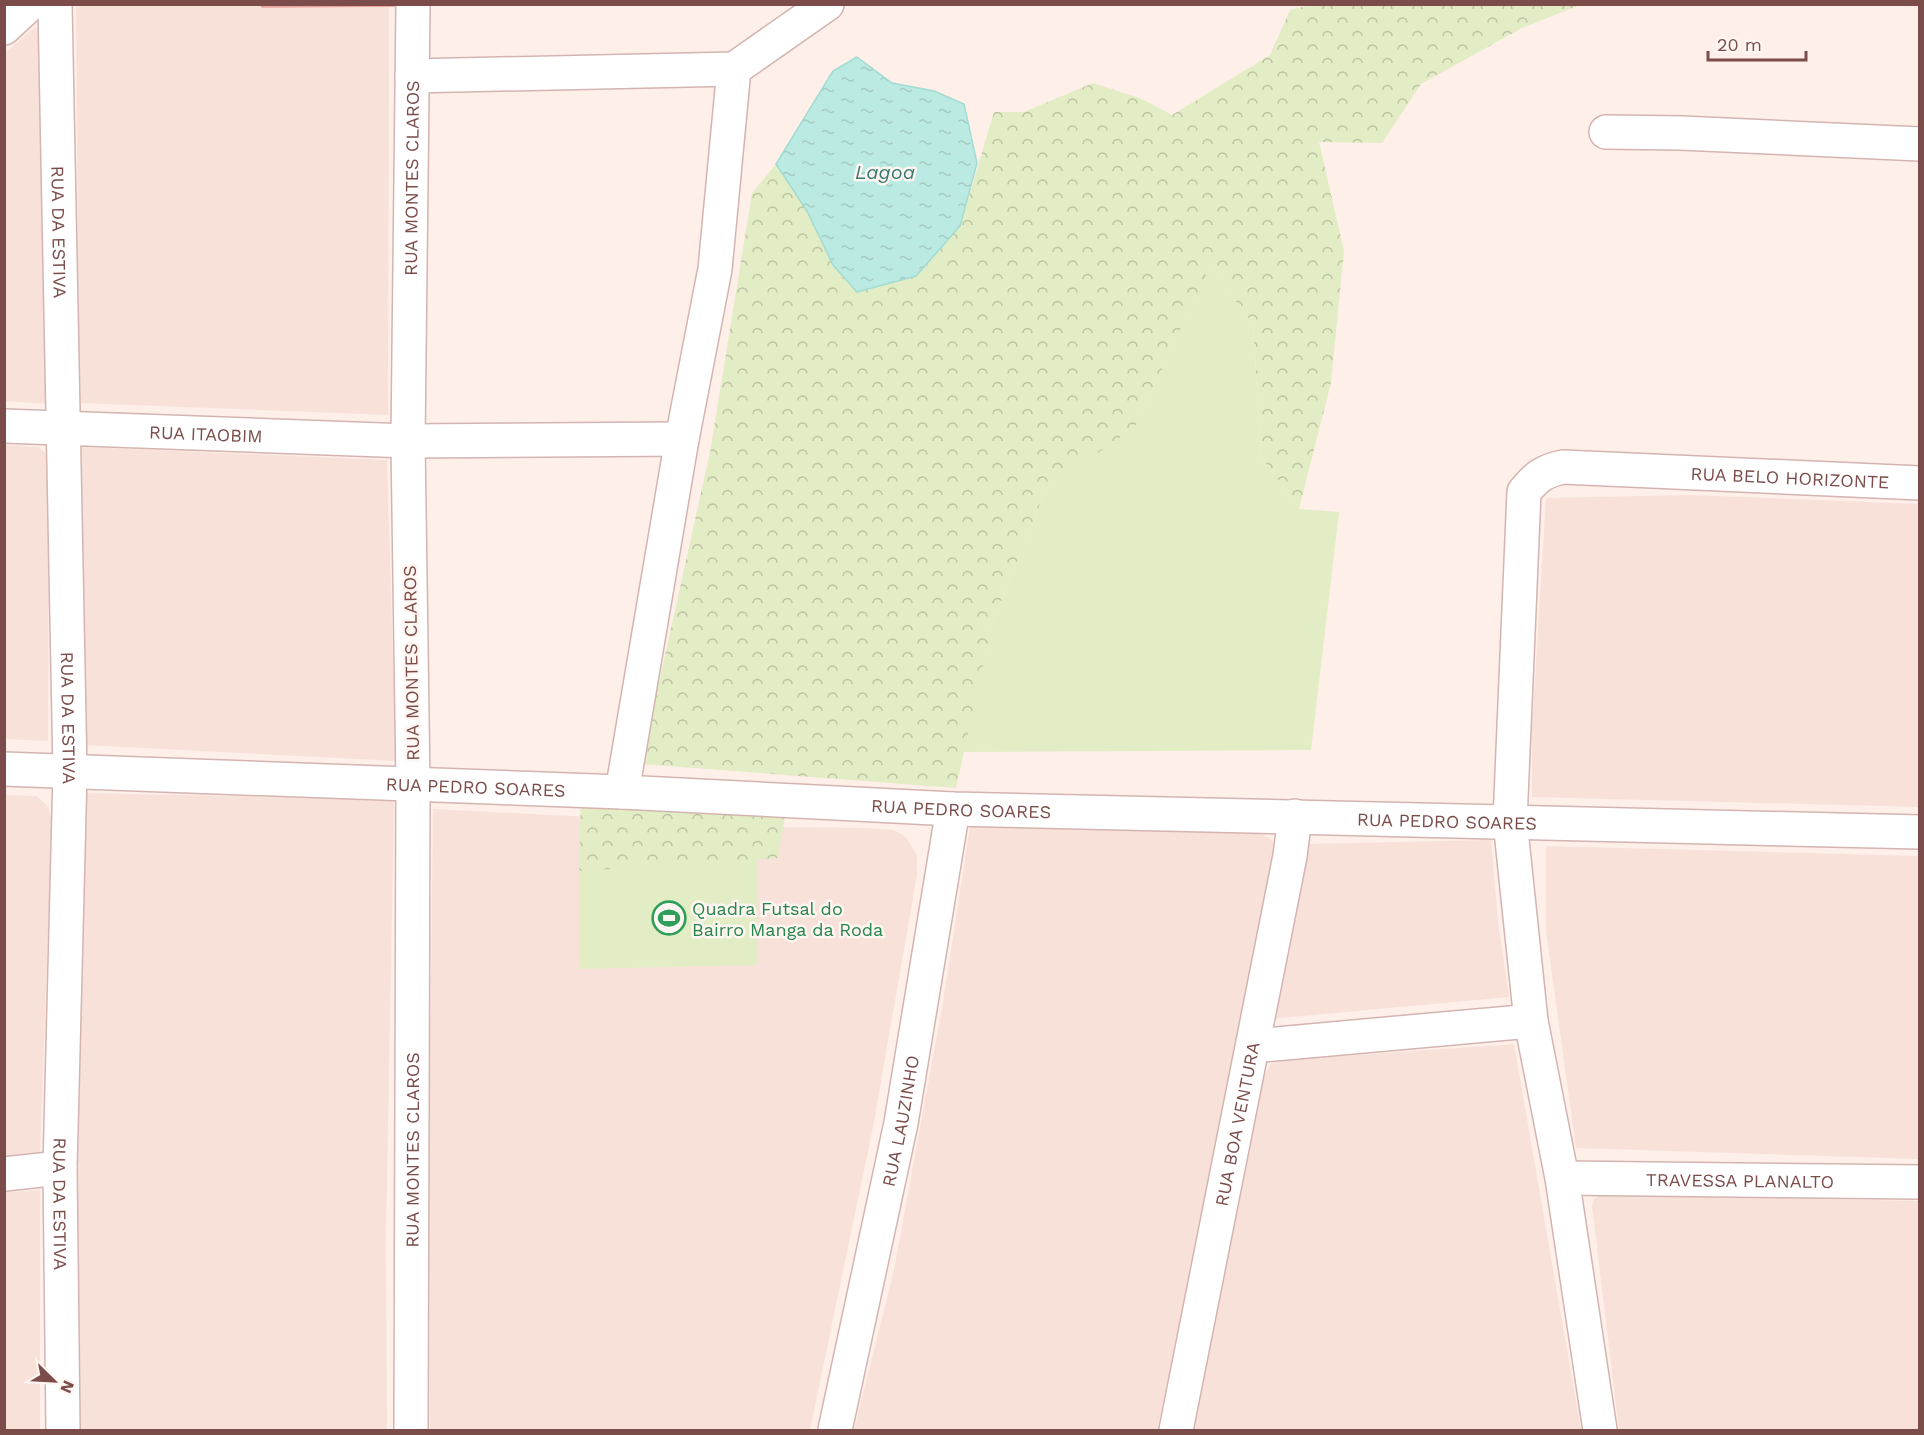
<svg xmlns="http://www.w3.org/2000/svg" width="1924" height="1435" font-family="'Work Sans',sans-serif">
	<defs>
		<pattern id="park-crowns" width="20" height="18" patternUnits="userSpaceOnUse" patternTransform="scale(1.5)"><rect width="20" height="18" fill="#e2edc5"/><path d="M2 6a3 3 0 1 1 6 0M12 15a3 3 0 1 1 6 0" fill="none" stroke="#bcc2a2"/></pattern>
		<pattern id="water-ripples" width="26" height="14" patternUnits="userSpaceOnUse" patternTransform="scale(1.5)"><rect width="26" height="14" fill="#bbeae2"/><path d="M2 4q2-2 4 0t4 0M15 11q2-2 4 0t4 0" fill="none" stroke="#a4cac3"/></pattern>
		<pattern id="building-hatch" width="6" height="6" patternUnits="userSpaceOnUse" patternTransform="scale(1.5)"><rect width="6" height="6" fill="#f5c3be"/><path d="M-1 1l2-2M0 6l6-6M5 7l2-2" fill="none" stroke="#cba19c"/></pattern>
	</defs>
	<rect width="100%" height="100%" fill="#feefe9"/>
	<path fill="#f8e1d9" d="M76,5H389L388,415L79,403Z
		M35,27L40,29L50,404L5,401L4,54Z
		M5,445L39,447L49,457L48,741L5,739Z
		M82,447L387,460L396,761L84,745Z
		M1690,495L1919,504V807L1532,797V728L1546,498Z
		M85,793L394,800L386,1235L387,1430H79L76,1244Z
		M5,795L37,796L48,806L52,820L40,1155L5,1158Z
		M433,809L782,827L867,828L894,830L906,837L917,855V875L873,1127L810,1430H430L429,1136Z
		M970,826L1258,832L1272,840L1278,863L1157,1430H854L894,1270L943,1002Z
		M1491,840L1498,921L1509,997L1270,1019L1307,844Z
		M1546,846L1919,856V1159L1576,1148L1546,931Z
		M1514,1044L1581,1430H1191L1263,1078L1271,1064L1288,1060Z
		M40,1190V1430H5V1192Z
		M1601,1195L1919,1201V1430H1619L1592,1206L1594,1199Z"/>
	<path fill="#e2edc5" d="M1210,265L1253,324L1261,456L1299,509L1339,512L1311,750L963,752L993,621L1046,489L1139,418Z
		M758,859V965L580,969L579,871Z"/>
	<path fill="url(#park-crowns)" d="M1311,5H1580L1522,28L1421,84L1382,143L1319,142L1344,251L1331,383L1299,509L1261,456L1253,324L1210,266L1135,427L1046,489L993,621L956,788L641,764L710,452L752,193L776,164L807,211L833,265L960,226L994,112H1024L1093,83L1142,99L1172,115L1270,55L1290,10Z
		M581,790L788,800L778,858L579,871Z"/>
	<path fill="url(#water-ripples)" stroke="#a0dcd3" stroke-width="1.5" d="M857,57L892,83L934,91L964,104L977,163L960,226L916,276L857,292L833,265L807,211L776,164L833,71Z"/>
	<path fill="url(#building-hatch)" stroke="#e9a29d" stroke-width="1.5" d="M261,4H405V6L262,7Z"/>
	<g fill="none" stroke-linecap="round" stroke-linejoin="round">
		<g stroke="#d4b4b0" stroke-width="36">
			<g id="street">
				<path id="s1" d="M55,4L70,772L60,1168L63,1430"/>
				<path d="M4,28L30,4"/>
				<path d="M412,76L734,69L827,4"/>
				<path d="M1606,132L1681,133L1920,144"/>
				<path id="s2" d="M4,426L408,441L682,439"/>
				<path id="s3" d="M4,769L622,792L953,809L1920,832"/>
				<path d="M622,792L682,439L715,269L734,69"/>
				<path d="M1253,1046L1531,1021"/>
				<path d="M4,1174L60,1168"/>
				<path id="s4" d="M1562,1178L1920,1182"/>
				<path id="s5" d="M411,1430L413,784L408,441L413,4"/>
				<path id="s6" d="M835,1430L901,1123L953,809"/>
				<path id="s7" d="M1176,1430L1290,856L1295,816"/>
				<path id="s8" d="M1600,1430L1562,1178L1531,1021L1510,821L1524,492C1536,477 1544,471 1563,467L1920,483"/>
			</g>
		</g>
		<use href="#street" stroke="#fff" stroke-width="33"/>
	</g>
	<defs>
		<g id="stadium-ring" transform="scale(1.725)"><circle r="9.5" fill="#fff5f1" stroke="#2e9e5b" stroke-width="1.5"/><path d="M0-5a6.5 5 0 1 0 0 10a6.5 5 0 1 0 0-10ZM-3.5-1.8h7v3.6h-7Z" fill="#2e9e5b"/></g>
	</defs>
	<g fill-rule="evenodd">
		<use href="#stadium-ring" x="669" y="918"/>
	</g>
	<g text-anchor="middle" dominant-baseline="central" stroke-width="5" stroke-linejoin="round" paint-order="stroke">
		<g font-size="18" fill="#7b4c4a" stroke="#fff5f1">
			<text stroke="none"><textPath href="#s5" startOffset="1252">RUA MONTES CLAROS</textPath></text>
			<text stroke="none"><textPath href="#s1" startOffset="228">RUA DA ESTIVA</textPath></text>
			<text stroke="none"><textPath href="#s2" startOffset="202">RUA ITAOBIM</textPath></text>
			<text stroke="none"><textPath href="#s8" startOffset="1220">RUA BELO HORIZONTE</textPath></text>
			<text transform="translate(411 663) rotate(-91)">RUA MONTES CLAROS</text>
			<text stroke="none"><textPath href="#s1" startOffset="714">RUA DA ESTIVA</textPath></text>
			<text stroke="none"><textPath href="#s3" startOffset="472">RUA PEDRO SOARES</textPath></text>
			<text stroke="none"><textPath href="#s3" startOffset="958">RUA PEDRO SOARES</textPath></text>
			<text stroke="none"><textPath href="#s3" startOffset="1444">RUA PEDRO SOARES</textPath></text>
			<text stroke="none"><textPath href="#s6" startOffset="316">RUA LAUZINHO</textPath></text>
			<text stroke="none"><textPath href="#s7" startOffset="312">RUA BOA VENTURA</textPath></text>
			<text stroke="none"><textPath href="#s5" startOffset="280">RUA MONTES CLAROS</textPath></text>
			<text stroke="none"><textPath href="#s4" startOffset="178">TRAVESSA PLANALTO</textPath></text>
			<text stroke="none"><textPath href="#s1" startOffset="1200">RUA DA ESTIVA</textPath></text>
		</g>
		<g font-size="18" fill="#27864d" stroke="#fff5f1" text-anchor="start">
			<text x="692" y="908">Quadra Futsal do<tspan x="692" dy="21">Bairro Manga da Roda</tspan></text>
		</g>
		<g font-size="20" font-style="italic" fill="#387970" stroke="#fff5f1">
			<text x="885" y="172">Lagoa</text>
		</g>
	</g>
	<rect width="1924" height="1435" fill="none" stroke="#7b4c4a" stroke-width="12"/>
	<g transform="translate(54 1381) rotate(114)" stroke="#fff5f1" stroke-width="4.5" paint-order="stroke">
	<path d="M0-4.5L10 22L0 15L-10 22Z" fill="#7b4c4a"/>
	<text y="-9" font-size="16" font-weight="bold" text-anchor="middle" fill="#7b4c4a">N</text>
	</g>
	<path d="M1708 51v9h98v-9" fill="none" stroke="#7b4c4a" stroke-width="3"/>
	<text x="1717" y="51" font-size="18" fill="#7b4c4a" stroke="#fff5f1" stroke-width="4.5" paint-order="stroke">20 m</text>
</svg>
